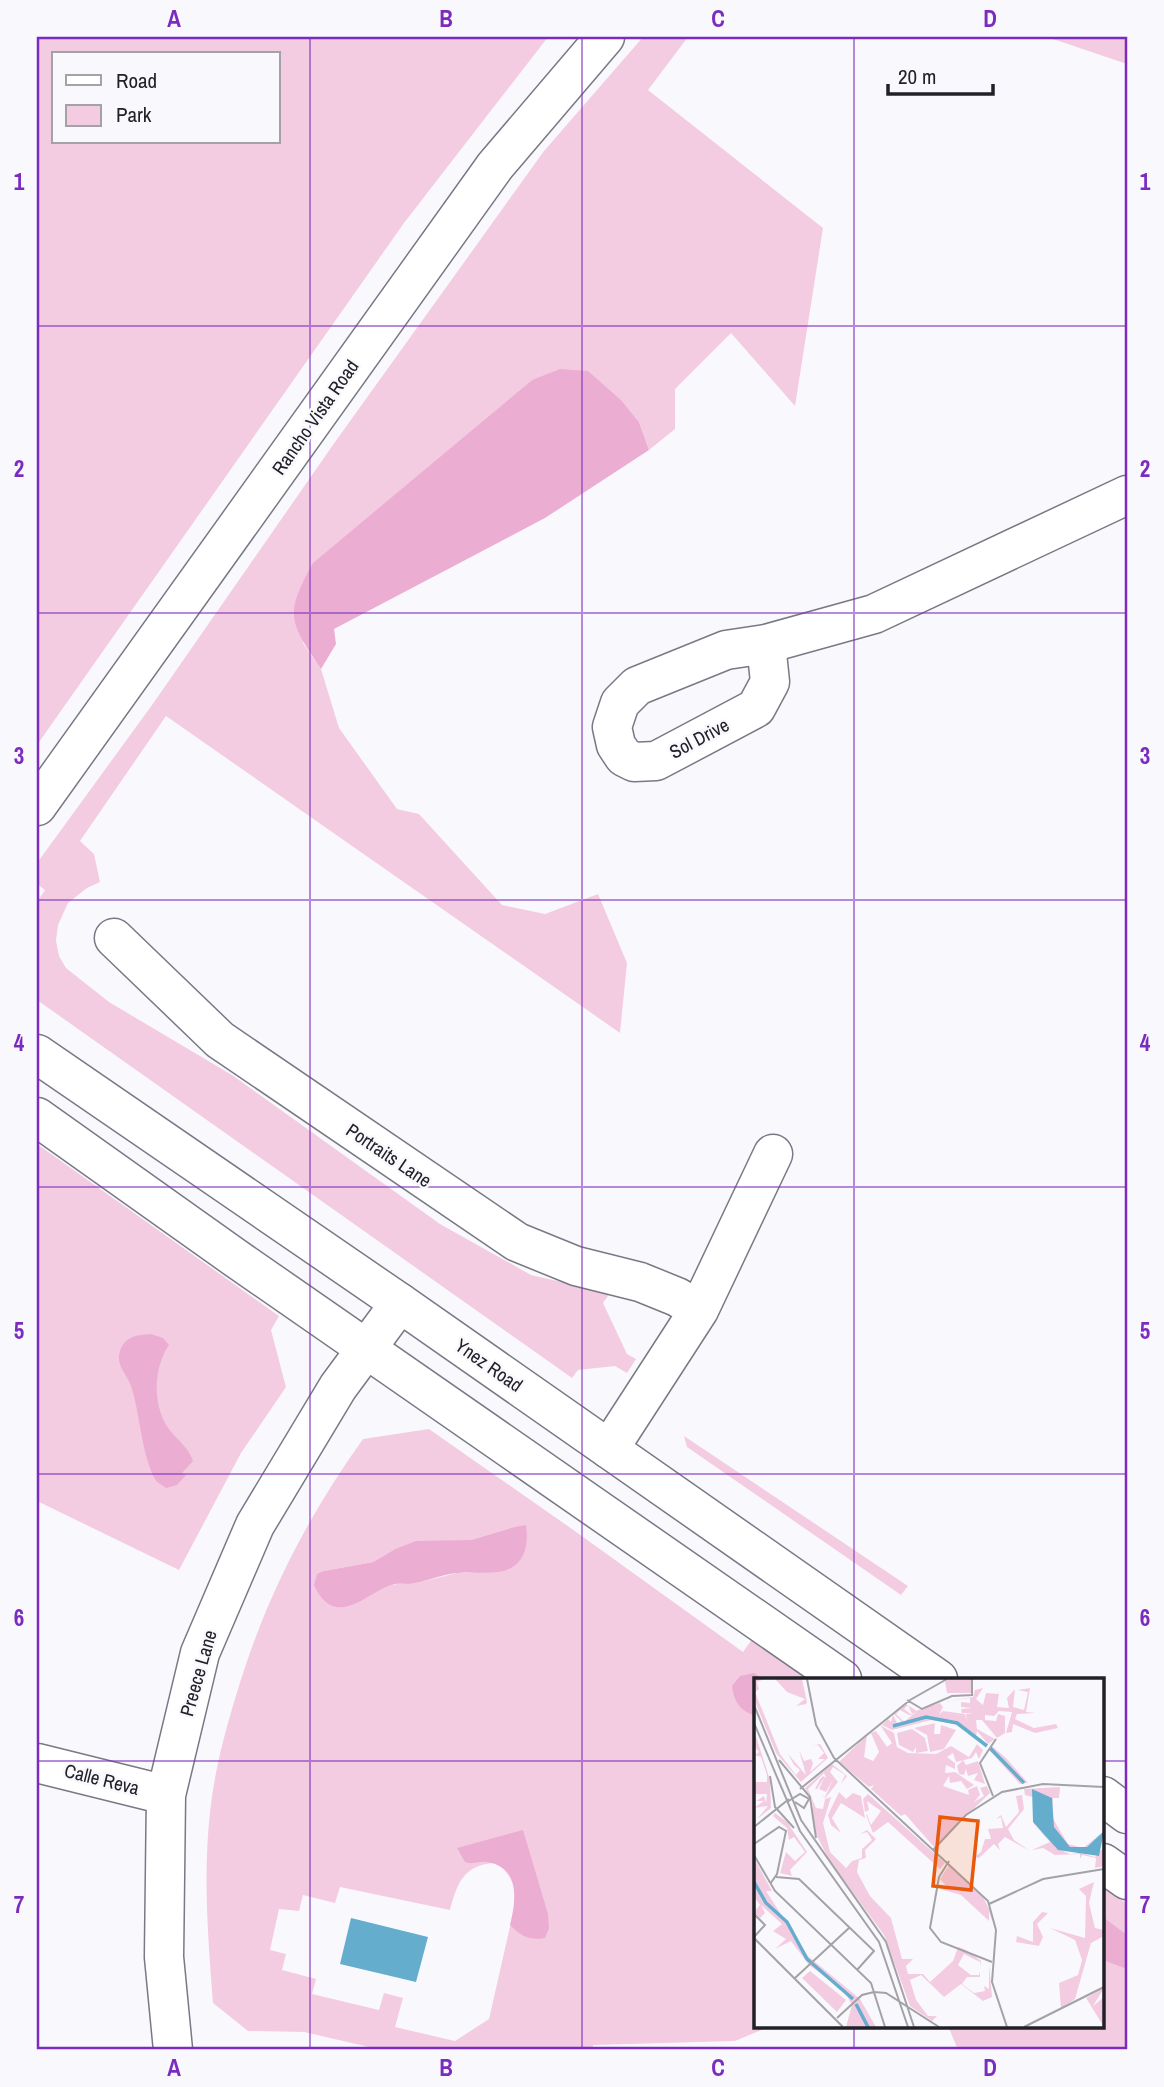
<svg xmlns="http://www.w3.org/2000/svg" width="1164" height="2087" font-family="'Archivo Narrow',sans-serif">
	<rect width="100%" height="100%" fill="#f9f9fd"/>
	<path fill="#f4cce2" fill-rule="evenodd" d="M37,37H548L404,223L37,745ZM54,54H278V142H54Z
		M643,37H688L648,90L823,228L795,406L731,333L675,389V429L649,450L639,422L622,401L532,380L424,472L303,643L321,669L339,728L397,809L419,814L502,905L545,914L598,894L627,963L620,1033L166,716L80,841L94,854L100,882L87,888L68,903L58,925L56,941L59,956L66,968L109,1002L232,1075L440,1224L531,1275L610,1293L603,1303L627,1354L636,1359L627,1373L615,1366L578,1370L572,1378L37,1000V902L45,890L37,884V863L152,705L335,442L544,151Z
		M1047,37H1127V64Z
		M37,1144L279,1316L271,1330L286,1387L241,1453L179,1570L37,1501Z
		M429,1429L572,1529L743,1652L753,1638L811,1679H756V2026H771L735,2041L593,2045V2050H382L304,2032L248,2031L213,2003C208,1939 203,1876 210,1812C214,1774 224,1735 235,1699C264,1601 304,1522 363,1439ZM526,1526L492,1572L457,1573L412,1584H397L383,1587L350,1605L336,1607L324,1571L373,1562L395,1549L471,1540L514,1527ZM494,1863C510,1871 514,1883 516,1900L489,2019L455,2041L395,2027L403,1998L384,1993L379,2010L312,1994L316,1979L282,1970L286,1954L270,1950L279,1909L299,1911L303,1895L335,1903L340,1887L450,1910C457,1883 464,1865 494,1863Z
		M684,1436L908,1586L901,1595L687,1447Z
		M1103,1886L1127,1904V2050H958L948,2026H1103Z"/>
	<path fill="#ecadd2" d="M560,369L588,371L622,401L639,422L649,450L545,518L334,629L336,644L321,669C289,621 284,615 313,563L532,380Z
		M151,1334L163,1338L169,1345C152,1370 152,1411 173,1434C181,1443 189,1449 193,1461L182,1473L186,1475L177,1485L166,1488C165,1487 159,1483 157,1482C142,1461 140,1412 131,1386C127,1374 115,1365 120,1351C125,1336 137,1335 151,1334Z
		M526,1525C528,1541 527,1559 511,1568C495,1576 475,1571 458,1573C444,1574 430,1580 416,1583C409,1585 402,1583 395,1584C376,1588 356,1610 336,1607C325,1605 318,1594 314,1585L317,1574L324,1571L373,1562L395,1549L416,1541L471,1540L514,1527Z
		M754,1673L763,1679H756V1716C740,1711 734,1702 732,1686L740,1676Z
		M523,1830L548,1914L549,1928L545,1938C529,1941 521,1936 510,1925C516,1901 521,1866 486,1862C478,1861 473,1865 465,1862L457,1848Z
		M1103,1917L1127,1935V1969L1103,1960Z"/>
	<path fill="#64adcd" d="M351,1918L428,1937L416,1982L340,1964Z"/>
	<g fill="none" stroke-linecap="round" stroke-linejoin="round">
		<g stroke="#797986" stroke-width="41">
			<path id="minor" d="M766,644L770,682L756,708L656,761L634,762L624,757L616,745L612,727L620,703L637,686L726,650Z
				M766,644L874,614L1127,495
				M114,938L220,1040L517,1242L576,1266L640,1282L677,1297L699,1310
				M609,1449L699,1310L773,1154
				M37,1763L166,1795
				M173,2050L164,1957L166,1795L200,1653L255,1525L338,1387L400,1303"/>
		</g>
		<g stroke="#797986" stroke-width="41">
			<path id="major" d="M37,806L495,166L605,37
				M37,1054L400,1303L938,1679
				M37,1117L234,1257L842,1679
				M1103,1796L1127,1814
				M1103,1863L1127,1880"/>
		</g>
		<use href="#minor" stroke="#fff" stroke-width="38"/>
		<use href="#major" stroke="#fff" stroke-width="38"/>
	</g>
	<path fill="none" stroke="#7b2cbf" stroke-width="2" stroke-opacity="0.55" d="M310,37V2050M582,37V2050M854,37V1679M37,326H1127M37,613H1127M37,900H1127M37,1187H1127M37,1474H1127M37,1761H756M1103,1761H1127M854,2026V2050"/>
	<g text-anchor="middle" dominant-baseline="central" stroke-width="5" stroke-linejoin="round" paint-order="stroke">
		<g font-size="19" fill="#212127" stroke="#f9f9fd">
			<text transform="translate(315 417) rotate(-55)">Rancho Vista Road</text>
			<text transform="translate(699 738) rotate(-28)">Sol Drive</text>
			<text transform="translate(389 1155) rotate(34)">Portraits Lane</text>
			<text transform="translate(489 1365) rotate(35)">Ynez Road</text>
			<text transform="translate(198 1673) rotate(-74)">Preece Lane</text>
			<text transform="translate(102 1779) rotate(14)">Calle Reva</text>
		</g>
	</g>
	<g transform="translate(754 1678)">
		<rect width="350" height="350" fill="#f9f9fd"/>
		<path d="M0,1H10L3,4L5,11L1,14L26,76L42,97L46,92L40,87L34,76L52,97L45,72L50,83L57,81L59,85L56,94L71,81H64L70,75L64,67L58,68L66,66L74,80L47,104L22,75L0,21ZM21,1H48L53,24L52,26L42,28L40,23L42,28L51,21L33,14ZM197,1H217V15H193L191,3ZM229,10L222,21L229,27L232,15L245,16L243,29L255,30L253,20L261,11L259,29L270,32L274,14L264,12L276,10L272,34L282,35L263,36L261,41L280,50L302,46L304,50L281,55L259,46L258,54L252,55L258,34L245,33L240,38L231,37V42L242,43L244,36L251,38V55L243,60L228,42H222L223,51L241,61L234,66L223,53L222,58L201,46L177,42L138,52L128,47L134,41L137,44L139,37L143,45H149L140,36L152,26L163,33L158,36L154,27L150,31L158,37H155L146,32L142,36L150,44L164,32L186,25L189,29L185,37L189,33L211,36L213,43L212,36L219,35H208L207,31L218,30L207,29V24L216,25V20L189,24L219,19L221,12ZM181,45L180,56H186L187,47L202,52L190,71L176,74L173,57L160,50ZM126,47L140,55L143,69L154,75L182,76L197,68L215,79L223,66L229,72L225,81L222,74L218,80L202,84L199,75L193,79L201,85V91L192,87L191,95L201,94L220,107L213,111L207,103L196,105L195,98L189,108L215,117L214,112L223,108L226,117L220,124L230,118L226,110L233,108L236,115L180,169L151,136L147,138L117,111L120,107L115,109L85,84L113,57L110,79L119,83L125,74L117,55L122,53L133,69L138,65ZM158,51L171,60L174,73L162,75V69L159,74L145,67L143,55ZM0,52L16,102L17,130L3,141L14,128L0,130L10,123H2L10,118L12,125L13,116H0V104H13V97L7,79L1,77L5,74L0,68ZM238,68L252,80L274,105L266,106L234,71ZM209,82L212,87L224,83L231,106L220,102L224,95L214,98L212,91L210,97L205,96L203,88ZM78,86L93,98L87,106L91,97L79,89L76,94L84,104L73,118L71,120L68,118L71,119L79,102L72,114L65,111L70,100L63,111H61L66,101L69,98L72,100L70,95L54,111L62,130L69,131L71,121L77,119L69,145L76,174L92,190L98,183L108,180V171L118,162L113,154L106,156L113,152L122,161L111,172L112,180L105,182L103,194L116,218L137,240L148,281H159L152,288L154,296H169L176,304L199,283L204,269L212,272L227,283L226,289V284L210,276L204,287L217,297H225L226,293V299H213L208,306L220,315L231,313L230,308L235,311V286L238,319L229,323L207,306L190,319L167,297L156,302L162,322L174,338H183L178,343L156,328L130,257L75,182L60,152L58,121L51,110ZM306,109L305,120H299L298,139L314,166L329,170L350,153L333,169L329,170L323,171L316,169L306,160L300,149L297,139L298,122L280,112L281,147L294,159L302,170L316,176L327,175L341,179L350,169V188L341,190L342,180L328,177L326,181V176L301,177L289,170L278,172L296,164L280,146L279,119L271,117L270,111ZM85,114L92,121L99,115L107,118L111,140L87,125L78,140L87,155L77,147L74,137ZM114,116L191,185L186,191L134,144L119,155L112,137L116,136L113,137L117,147L127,133L113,123L115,132L111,134L109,121ZM268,117L270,131L254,151L260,162L276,173L251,159L244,166L246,172L240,166L225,180L220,179L227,174L231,161H237L234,151L249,150L247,139L242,141L247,137L252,149L265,134L262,118ZM21,135L33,144L53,174L36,192L38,198L26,195L32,174L41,183L51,174L40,159L35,162L33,150L19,138ZM0,180L18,213H12L54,278L106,321L122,349H92L98,327L90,313L55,287L37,263L21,271L32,261L19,253L28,246L7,227L11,235L6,240L0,234L6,227L0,219ZM195,187L228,217L236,233L239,246L235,233V243L207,217L186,211L193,209L186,201ZM340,204L335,225L341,250L350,252V258L337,265L321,321L307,331L305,305L324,297L328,282L321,262L296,250L331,260L332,218L325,211ZM288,234L294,235L283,246L289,259L285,268L262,264L263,258L279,264V244ZM56,293L92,322L83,334L48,300ZM350,310L339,328L350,319V349L332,320Z" fill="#f4cce2"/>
		<path d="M278,111L298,120L300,149L316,169H333L350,153L345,178L304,172L279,144Z" fill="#64adcd"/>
		<path fill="none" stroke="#64adcd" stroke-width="3.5" d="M139,48L172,39L203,45L233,68M236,70L270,105M0,204L12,225L33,244L53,281L99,321M102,326L114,349"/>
		<path fill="none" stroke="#a3a3a7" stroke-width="2" d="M53,1L62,47L80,80L234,223L242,252L238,304L253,349M153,22L168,31L198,18L218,17V1M0,27L47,142L132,264L160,349M0,45L46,153L125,264L154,349M25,82L56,119L62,160M16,98L21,129L40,150M46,111L156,22L193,1M239,118L226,85L242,61M33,124L46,116L55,121L50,130L41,124M0,149L35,121M0,166L25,149L32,153L23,196L16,206M179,172L212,137L248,114L289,106L350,109M0,177L21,213L117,305L131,349M195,183L185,199L176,250L187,264L238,284M22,199L45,201L120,273L103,292M235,226L289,201L350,191M0,236L11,247L0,259M0,260L89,349M41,300L95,250M120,314L132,315L185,349M83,340L108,317L120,314M270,349L350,309"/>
		<path fill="#e8590c" fill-opacity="0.15" stroke="#e8590c" stroke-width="3.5" d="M186,139L224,143L217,212L179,208Z"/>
		<rect width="350" height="350" fill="none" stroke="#212127" stroke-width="3.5"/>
	</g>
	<rect width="1164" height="2087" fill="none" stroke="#f9f9fd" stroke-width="77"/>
	<rect x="52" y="52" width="228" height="91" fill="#f9f9fd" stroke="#a3a3a7" stroke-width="2"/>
	<rect x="66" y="75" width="35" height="10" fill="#ffffff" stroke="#a3a3a7" stroke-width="2"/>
	<text x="116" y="88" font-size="21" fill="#212127">Road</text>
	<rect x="66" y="105" width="35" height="21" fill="#f4cce2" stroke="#a3a3a7" stroke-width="2"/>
	<text x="116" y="122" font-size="21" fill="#212127">Park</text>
	<path d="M888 84v10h105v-10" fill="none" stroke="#212127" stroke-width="3.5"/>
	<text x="898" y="84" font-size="21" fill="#212127" stroke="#f9f9fd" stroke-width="5" paint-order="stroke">20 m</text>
	<rect x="38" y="38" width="1088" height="2010" fill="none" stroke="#7b2cbf" stroke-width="2.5"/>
	<g font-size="23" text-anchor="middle" font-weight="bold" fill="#7b2cbf">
		<text x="174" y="27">A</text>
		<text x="446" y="27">B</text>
		<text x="718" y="27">C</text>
		<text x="990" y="27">D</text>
		<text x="19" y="190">1</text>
		<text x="1145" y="190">1</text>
		<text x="19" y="477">2</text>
		<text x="1145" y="477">2</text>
		<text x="19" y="764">3</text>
		<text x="1145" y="764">3</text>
		<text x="19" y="1051">4</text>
		<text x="1145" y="1051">4</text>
		<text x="19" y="1339">5</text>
		<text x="1145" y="1339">5</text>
		<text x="19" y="1626">6</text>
		<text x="1145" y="1626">6</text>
		<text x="19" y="1913">7</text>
		<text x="1145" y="1913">7</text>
		<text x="174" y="2076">A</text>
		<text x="446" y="2076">B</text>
		<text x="718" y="2076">C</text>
		<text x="990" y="2076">D</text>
	</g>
</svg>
